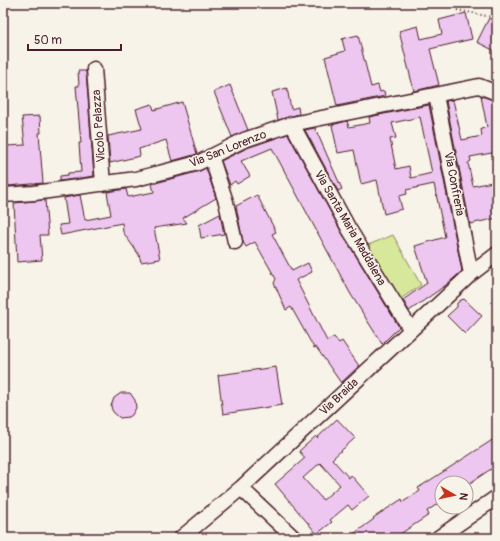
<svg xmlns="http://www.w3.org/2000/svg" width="500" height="541" font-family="Pangolin,sans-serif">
	<rect width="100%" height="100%" fill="#f7f3e8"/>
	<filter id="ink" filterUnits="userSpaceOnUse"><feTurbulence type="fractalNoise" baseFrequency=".025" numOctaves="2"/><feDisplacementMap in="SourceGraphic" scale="8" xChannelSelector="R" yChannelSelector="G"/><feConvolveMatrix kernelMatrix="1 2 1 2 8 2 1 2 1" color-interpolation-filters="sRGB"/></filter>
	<g filter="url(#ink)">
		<path fill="#d7e89b" stroke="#908463" d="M393,235L421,285L396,302L363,247Z"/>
		<path fill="#eec7f0" stroke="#4a1f2b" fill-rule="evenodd" d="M466,13L472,39L430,49L439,85L414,91L399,31L418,26L421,39L442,34L439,20Z
			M489,18L497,22V52L477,42Z
			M358,35L371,87L378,85L380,92L384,91L385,96L337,106L325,57L345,51L342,39Z
			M78,71H86L94,176L60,181V176L68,175V173L81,172L79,143H81L76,86H79Z
			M230,85L248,130L232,137L214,92Z
			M287,88L291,109L298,107L299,114L278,120L272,92Z
			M481,96L497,101V152L470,157L471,161L468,163L473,186L497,181V218L470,224L446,101L453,100L462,140L482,136L481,129L487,127Z
			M182,102L197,154L172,161L166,140L139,149L140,156L110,163L108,136L142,129L136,109L152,104L154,110Z
			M429,105L462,271L446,285L409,311L403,300L427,283L415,246L445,237L434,184L406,190L407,194L399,196L402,209L384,214L377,180L361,184L354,150L338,153L332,125L347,121L349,127L370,123L369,117ZM420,117L432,173L411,178L409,166L396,169L390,139L396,138L392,123Z
			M40,116L41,133H39L43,183L8,186L6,146L25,145L22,117Z
			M315,128L342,189L338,191L305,130Z
			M288,134L342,233L399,327L382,344L350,293L272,148L241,161L250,176L237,184L235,181L230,185L221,161L247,148Z
			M206,168L216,198L183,218L187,223L154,228L160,259L141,262L139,255L123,232L122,223L61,235L59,225L68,224L64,198L80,195L85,220L111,215L107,192L126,189L128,197L154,192L152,184L200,171Z
			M257,195L276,232L272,234L292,271L308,263L312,272L296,280L327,341L334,337L339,343L342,341L359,366L341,383L316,347L314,348L291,307L286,310L274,283L276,279L255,242L246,247L243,242L236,206Z
			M45,200L48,235H40L42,260L17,262L14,203Z
			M220,214L224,234L201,238L199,225Z
			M464,299L482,316L465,334L447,316L457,307V303L461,300Z
			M276,367L282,405L223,414L218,375Z
			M121,393H130L135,400L136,408L132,415L129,417L120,418L114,413L112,410L111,406L114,398Z
			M337,419L355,438L332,459L349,478L351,475L369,496L352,510L348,505L330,520L332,522L317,534L275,484L305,458L299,451L316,436L317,438ZM320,463L340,485L323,500L303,478Z
			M497,437V465L470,483H442V501L427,511L429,515L394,538H348L374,519L373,518L402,499L403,502L420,491L418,488Z"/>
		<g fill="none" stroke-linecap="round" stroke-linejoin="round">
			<g stroke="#4a1f2b" stroke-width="17">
				<path id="minor" d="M94,69L103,184
					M436,95L471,274
					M292,124L349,229L411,330
					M211,156L226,202L235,242
					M3,195L34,193L136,179L198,163L244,140L292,124L479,86L497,93
					M241,488L294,538
					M181,538L241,488L471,274L497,254
					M438,538L497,497"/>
			</g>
			<path stroke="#4a1f2b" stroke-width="2" stroke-dasharray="1 3" stroke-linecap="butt" d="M457,10L497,18"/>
			<use href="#minor" stroke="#f7f3e8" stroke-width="14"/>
		</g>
	</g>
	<g text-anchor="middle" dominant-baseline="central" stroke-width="3" stroke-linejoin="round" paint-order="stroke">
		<g font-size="12" fill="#4a1f2b" stroke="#f7f3e8">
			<text transform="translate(99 126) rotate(-94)">Vicolo Pelazza</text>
			<text transform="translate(228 149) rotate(-22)">Via San Lorenzo</text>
			<text transform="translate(454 184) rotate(79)">Via Confreria</text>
			<text transform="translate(350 228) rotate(60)">Via Santa Maria Maddalena</text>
			<text transform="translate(339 397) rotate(-43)">Via Braida</text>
		</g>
	</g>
	<rect width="500" height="541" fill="none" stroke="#f7f3e8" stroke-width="16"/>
	<rect x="8" y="8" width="484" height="525" fill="none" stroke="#4a1f2b" stroke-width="1.5" filter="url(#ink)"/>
	<g transform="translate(454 495) rotate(99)"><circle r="19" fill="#f7f3e8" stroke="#b29e9c"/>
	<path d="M0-3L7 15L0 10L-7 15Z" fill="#c8321e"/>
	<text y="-6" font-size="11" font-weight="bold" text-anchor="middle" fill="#4a1f2b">N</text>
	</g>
	<path d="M28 44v6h93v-6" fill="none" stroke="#4a1f2b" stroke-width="2"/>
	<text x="34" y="44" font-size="12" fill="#4a1f2b" stroke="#f7f3e8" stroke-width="3" paint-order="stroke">50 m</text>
</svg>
